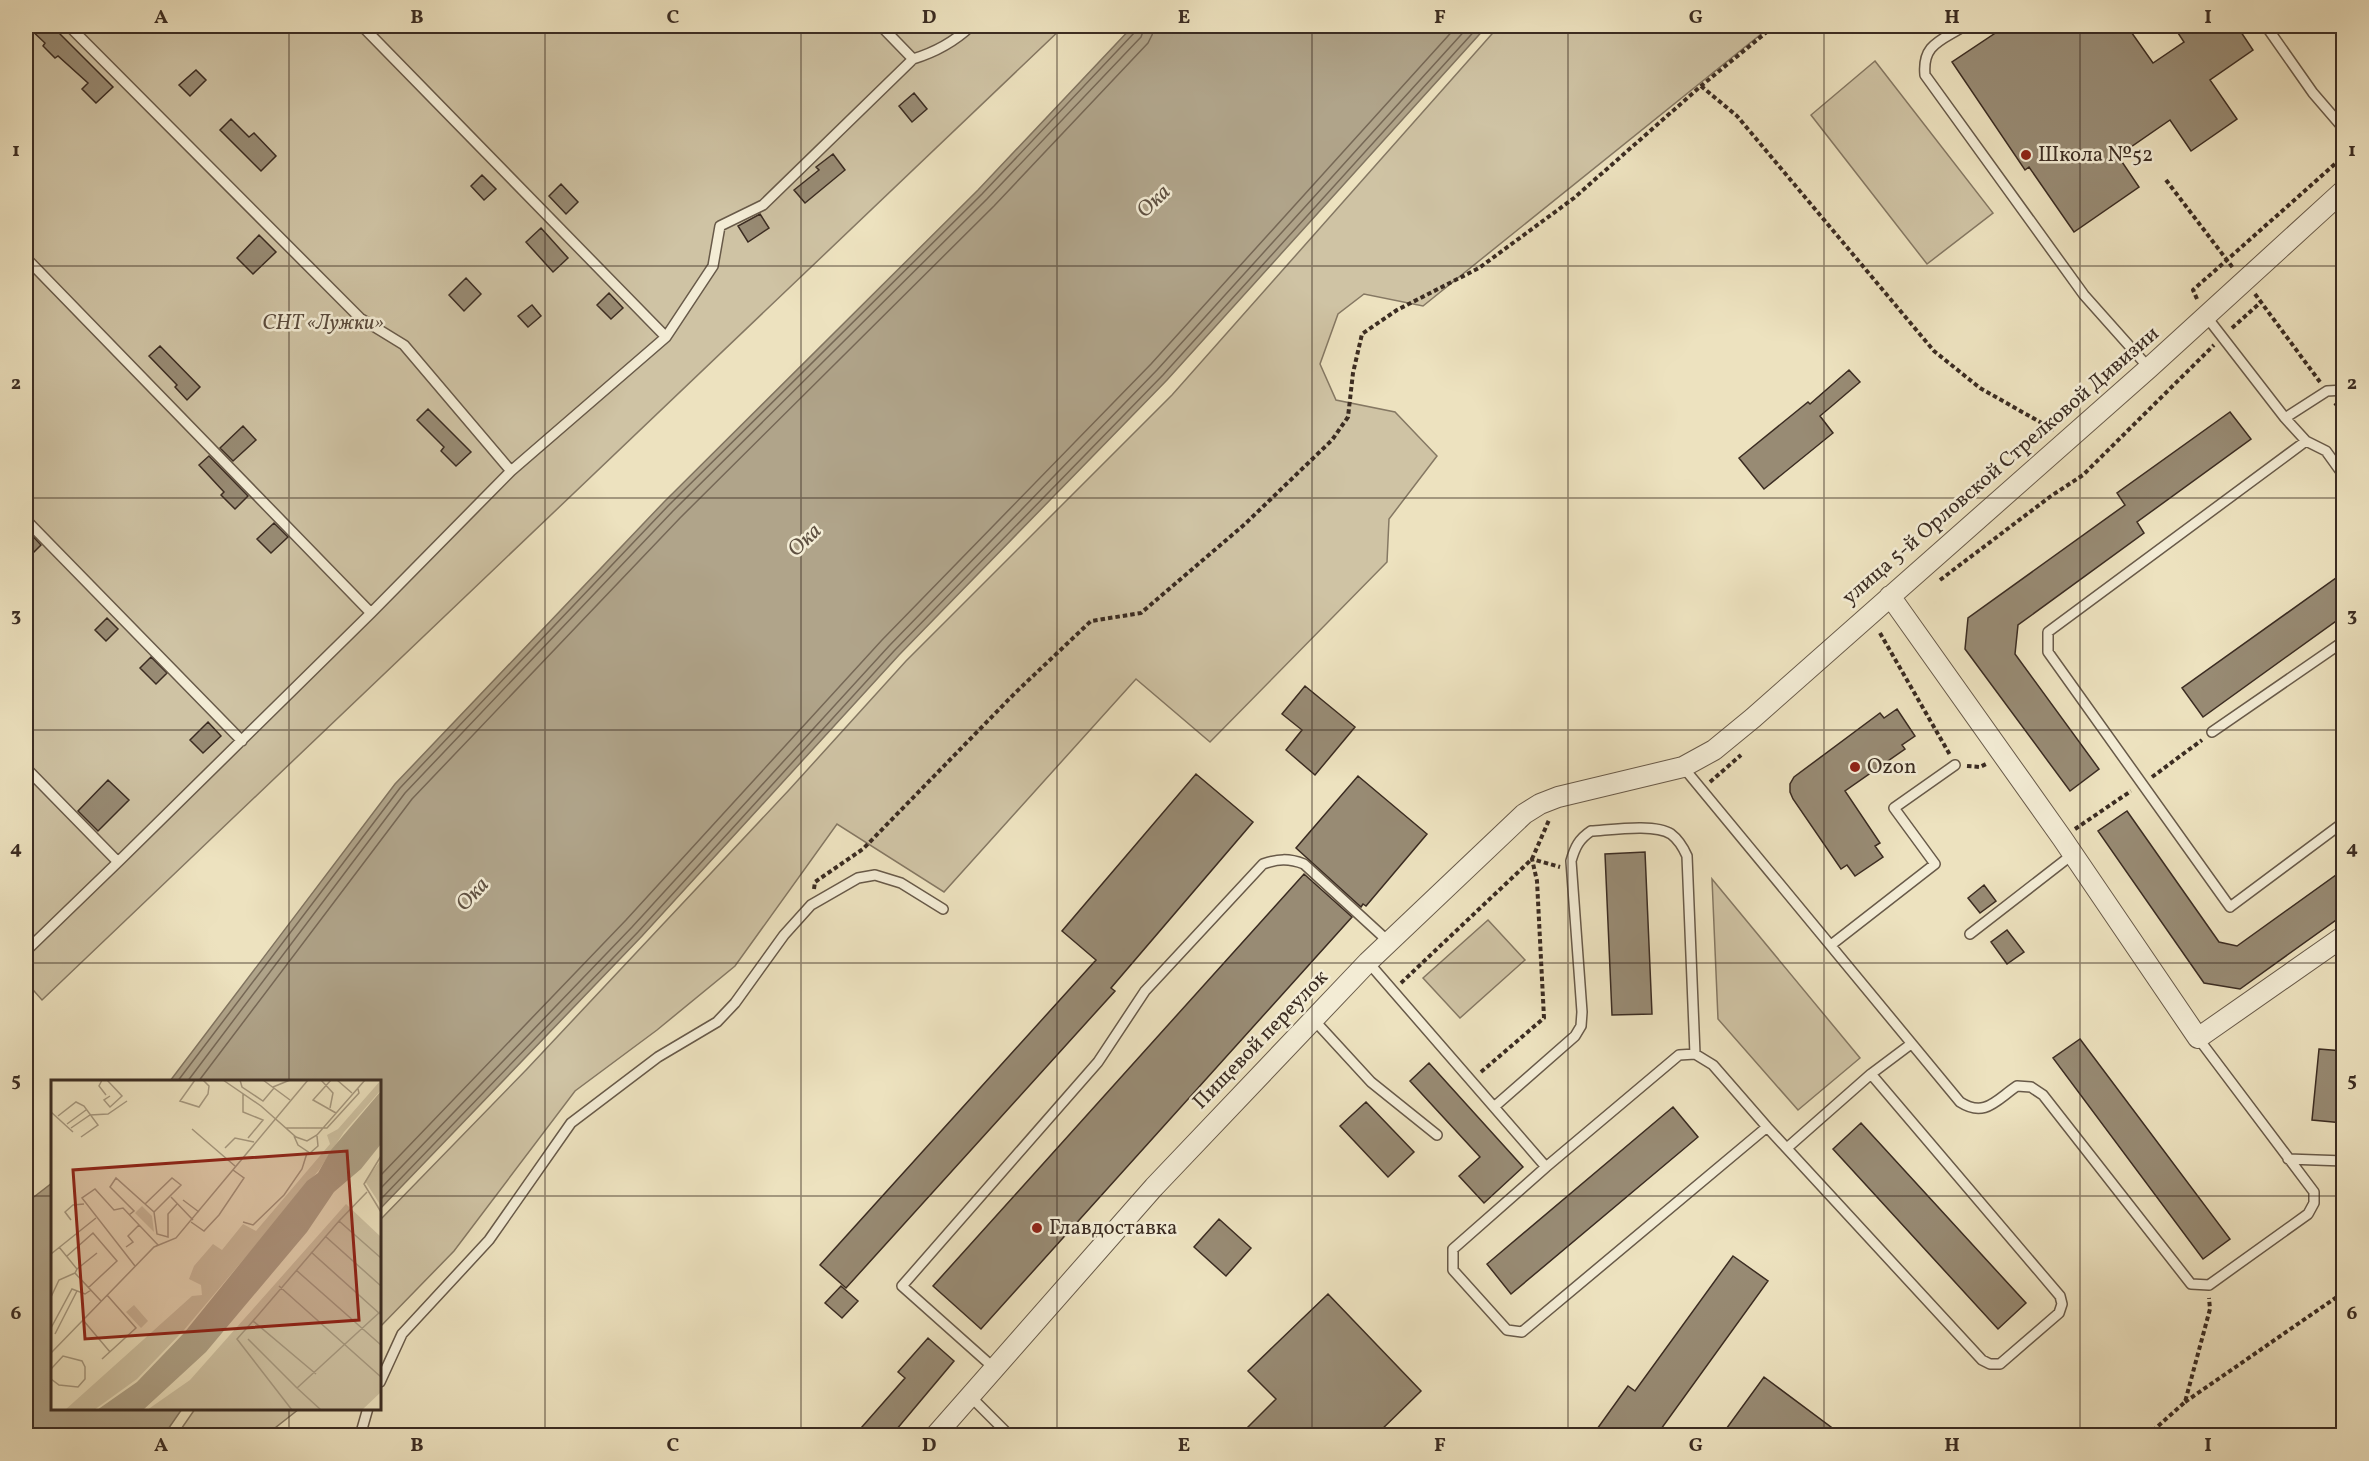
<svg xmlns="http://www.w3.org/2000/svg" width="2369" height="1461" font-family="Vollkorn,serif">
	<rect width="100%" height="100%" fill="#ede2bf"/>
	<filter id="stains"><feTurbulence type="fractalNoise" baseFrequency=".00333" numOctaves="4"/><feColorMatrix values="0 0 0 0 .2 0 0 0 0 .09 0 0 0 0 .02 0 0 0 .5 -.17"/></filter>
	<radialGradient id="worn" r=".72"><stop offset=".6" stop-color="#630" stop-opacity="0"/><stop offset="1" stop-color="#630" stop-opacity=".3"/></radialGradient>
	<path fill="#cfc3a4" stroke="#857863" stroke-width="1.5" d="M26,26H1064L42,1000L26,982Z
		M1499,26H1771L1423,306L1364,294L1338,314L1320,364L1336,400L1395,412L1437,456L1389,519L1387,562L1210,742L1136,679L944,892L837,824L735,966L657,1030L575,1091L454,1251L380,1327V1220L527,1069L789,790L906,661L1172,395Z
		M1875,61L1993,213L1927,264L1811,115Z
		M1712,879L1860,1058L1798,1110L1718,1019Z
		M1488,920L1525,960L1460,1018L1423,978Z
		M195,1409V1408L299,1409L266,1435H177Z"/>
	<path fill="#b0a48a" stroke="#817460" stroke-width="1.5" d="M1133,26H1487L1167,380L899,655L642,936L380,1209V1082L170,1081L395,784L664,502L978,190Z
		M52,1183V1408L182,1409L164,1435H26V1203Z"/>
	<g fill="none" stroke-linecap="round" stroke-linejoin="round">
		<path stroke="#766856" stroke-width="1.5" d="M177,1082L400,788L668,506L982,194L1135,32L1137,26
			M187,1082L405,793L673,511L987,199L1141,37L1145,26
			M198,1082L412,799L680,518L994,206L1148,43L1152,35L1154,26
			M380,1176L626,920L882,640L1151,364L1457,26
			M380,1189L632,927L889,646L1157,370L1469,26
			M380,1200L638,932L894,651L1163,375L1479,26"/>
	</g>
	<path fill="#988b74" stroke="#3b2c22" stroke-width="1.5" d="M27,26H48L55,33L57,31L113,87L96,103L82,89L88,83L58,56L55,58L43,46L45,43Z
		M2006,26H2127L2153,63L2184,42L2178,33L2189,26H2237L2253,50L2210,80L2237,119L2191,151L2170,120L2118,156L2139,187L2074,232L2029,167L2025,170L1952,62Z
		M196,70L206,80L190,96L179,85Z
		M914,93L927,109L912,122L899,106Z
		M231,119L249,137L254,133L276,156L261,171L220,130Z
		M833,154L845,170L805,203L794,190L819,170L816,167Z
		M482,175L496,189L484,200L471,186Z
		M561,184L578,202L566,214L549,196Z
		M760,214L769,228L748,242L738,226Z
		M541,228L568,258L553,272L526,242Z
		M259,235L276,252L253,274L237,258Z
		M466,278L481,294L464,311L449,295Z
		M609,293L623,308L611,319L597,305Z
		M532,305L541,316L528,327L518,316Z
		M160,346L200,387L187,400L175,387L177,385L149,356Z
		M1849,370L1860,382L1820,416L1833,433L1764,489L1739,458L1808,402L1810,404Z
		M428,409L471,452L456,466L441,451L444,447L417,420Z
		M2230,412L2251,439L2137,522L2144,533L2018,625L2015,654L2099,769L2070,791L1965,649L1968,618L2125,505L2117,493Z
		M243,426L256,440L233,461L220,448Z
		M209,456L248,496L235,509L221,495L224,492L199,465Z
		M274,523L288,537L271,553L257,539Z
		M26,529L41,545L26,560Z
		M2343,573V616L2203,717L2182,688Z
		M107,618L118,629L106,641L95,630Z
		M151,657L167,673L156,684L140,668Z
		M1305,686L1355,727L1315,775L1286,750L1302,730L1282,714Z
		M1897,709L1915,736L1902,745L1905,749L1845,791L1880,843L1875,846L1883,857L1855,876L1847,865L1841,869L1793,799L1790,792V784L1794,777L1880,713L1884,718Z
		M208,722L221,736L203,753L190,740Z
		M1196,774L1253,822L1111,988L1115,991L846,1288L820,1265L1096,960L1062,931Z
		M1358,776L1427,834L1366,906L1363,904L1361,907L1296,848Z
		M108,780L129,800L98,831L78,811Z
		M2127,811L2219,942L2237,946L2343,870V915L2240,989L2204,983L2098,831Z
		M1645,852L1652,1014L1612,1015L1605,854Z
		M1304,874L1352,917L981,1329L933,1286Z
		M1984,885L1996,901L1980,913L1968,898Z
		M2007,930L2024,952L2007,964L1991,942Z
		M2080,1039L2230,1239L2203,1259L2053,1058Z
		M2319,1049L2343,1051V1123L2312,1120Z
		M1429,1063L1523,1167L1484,1203L1459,1176L1480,1157L1410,1081Z
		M1366,1102L1414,1152L1388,1177L1340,1126Z
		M1673,1107L1698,1137L1511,1294L1487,1264Z
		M1861,1123L2026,1303L1998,1329L1833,1149Z
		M1219,1219L1251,1248L1226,1276L1194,1247Z
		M1733,1256L1768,1281L1656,1436H1592L1628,1386L1635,1391Z
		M841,1286L858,1301L842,1318L825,1303Z
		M1328,1294L1421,1391L1375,1436H1239L1276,1399L1248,1371Z
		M928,1338L954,1361L891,1436H854L905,1378L898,1372Z
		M1764,1377L1843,1436H1721Z"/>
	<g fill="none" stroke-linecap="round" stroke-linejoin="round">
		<g stroke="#685a49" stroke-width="12">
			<path id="service" d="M69,26L360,318L404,345L511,471
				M362,26L666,337
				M1964,26C1941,41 1922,44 1925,75L2084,295L2149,368
				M2266,26L2313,93L2344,129
				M913,59C936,52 954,42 971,26
				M26,258L371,613
				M2206,316L2285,418L2306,441L2326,451L2344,476
				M2285,418L2327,391L2344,390
				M2306,441L2048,632V652L2230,907L2344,822
				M26,520L242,741
				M2212,732L2344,641
				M1683,767L1960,1102C1985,1118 1996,1100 2017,1086L2031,1087L2043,1095L2191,1284L2209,1285L2308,1214L2314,1203V1192L2198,1038
				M26,768L118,862L371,613L511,471L666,337L713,266L720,226L763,205L913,59L881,26
				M1970,934L2073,854
				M1831,945L1935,864L1894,808L1955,765
				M26,951L118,862
				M1368,962L1546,1167
				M1314,1020L1371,1082L1437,1135
				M1494,1107L1575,1036L1581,1026L1582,1012L1571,861C1575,847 1579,839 1591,831C1610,830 1655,823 1671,834C1679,840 1683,847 1687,856L1695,1054
				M1767,1127L1522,1332L1507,1330L1453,1270V1249L1546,1167L1679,1055L1695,1054L1713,1065L1767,1127L1982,1360L1990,1364H2000L2059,1313L2062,1304L2060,1296L1871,1074L1911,1044
				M1787,1148L1871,1074
				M2288,1159L2344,1161
				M994,1368L902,1286L1098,1062L1145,991L1263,864C1278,859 1288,858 1304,864L1389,942
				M380,1382L402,1334L489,1240L571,1123L658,1057L717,1022L735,1003L784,935L811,905L858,878L875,875L901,883L943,909
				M970,1396L1010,1436
				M360,1436L368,1408"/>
		</g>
		<g stroke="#685a49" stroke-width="22">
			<path id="minor" d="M1890,596L2062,838L2198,1038L2344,936
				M935,1436L1154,1187L1368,962L1524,814L1540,804L1558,797L1683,767L1714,750L1753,718L2149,368L2344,190"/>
		</g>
		<path stroke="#3b2c22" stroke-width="4" stroke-dasharray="4.5 3" stroke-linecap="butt" d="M1701,86L1737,116L1934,351L1980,388L2054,430
			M2166,180L2233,268
			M2255,294L2320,382
			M2197,299L2193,290L2344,156
			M2232,328L2261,302
			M2335,403L2344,414
			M1940,580L2051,496L2083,475L2214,345
			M1880,633L1950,755
			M1967,766L1980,767L1988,763
			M2152,777L2202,740
			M1710,782L1741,755
			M2075,829L2131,791
			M814,889L815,882L863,849L1015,693L1091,621L1141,613L1245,524L1332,440L1348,417L1353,373L1362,334L1397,310L1479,268L1574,198L1701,86L1774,26
			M1401,983L1532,859L1549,820
			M1481,1072L1544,1018L1537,881L1532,859L1560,867
			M2185,1402L2344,1292
			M2147,1436L2185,1402L2210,1309L2209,1298"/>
		<use href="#service" stroke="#f3ecd5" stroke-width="9"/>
		<use href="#minor" stroke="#f3ecd5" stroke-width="20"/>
		<path stroke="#3b2c22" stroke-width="4.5" stroke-dasharray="10 10" stroke-linecap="butt" d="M2334,1436L2344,1429"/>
	</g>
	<path fill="none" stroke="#3b2c22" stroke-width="1.5" stroke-opacity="0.55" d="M289,26V1082M545,26V1436M801,26V1436M1057,26V1436M1312,26V1436M1568,26V1436M1824,26V1436M2080,26V1436M26,266H2344M26,498H2344M26,730H2344M26,963H2344M26,1196H52M380,1196H2344M289,1408V1436"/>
	<g fill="#8f2418" stroke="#f3ecd5" stroke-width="2">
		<circle cx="2026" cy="155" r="6"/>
		<circle cx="1855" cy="767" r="6"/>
		<circle cx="1037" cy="1228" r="6"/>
	</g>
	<g text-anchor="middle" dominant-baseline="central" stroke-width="5" stroke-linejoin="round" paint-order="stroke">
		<g font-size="21" fill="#3b2c22" stroke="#f3ecd5" text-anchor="start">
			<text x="2038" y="155">Школа №52</text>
			<text x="1867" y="767">Ozon</text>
			<text x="1049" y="1228">Главдоставка</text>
		</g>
		<g font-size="21" font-style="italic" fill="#594a3c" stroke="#f3ecd5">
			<text x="323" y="323">СНТ «Лужки»</text>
		</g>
		<g font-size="21" fill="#3b2c22" stroke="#f3ecd5">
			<text transform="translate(2001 466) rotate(-41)">улица 5-й Орловской Стрелковой Дивизии</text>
			<text transform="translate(1261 1040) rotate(-46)">Пищевой переулок</text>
		</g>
		<g font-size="22" font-style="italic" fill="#5e5041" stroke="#f3ecd5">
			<text transform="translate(1154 202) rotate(-44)">Ока</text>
			<text transform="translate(805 541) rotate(-44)">Ока</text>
			<text transform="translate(473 895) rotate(-47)">Ока</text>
		</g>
	</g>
	<g transform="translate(51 1080)">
		<rect width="330" height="330" fill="#ede2bf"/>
		<path d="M330,0V10L293,52L268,90L133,250L86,299L43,330H14L141,216L151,215L150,205L138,199L143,186L162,164L171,170L192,144L205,151L279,64L276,55L287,49ZM330,80V126L314,101ZM295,124L330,157V312L311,330H96L139,300ZM91,126L101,136L103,152L84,133ZM83,225L97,241L90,248L75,232Z" fill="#cfc3a4"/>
		<path d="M330,11V64L310,89L283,112L256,152L155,272L92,330H46L86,302L133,253L256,101L267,93L280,70Z" fill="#b0a48a"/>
		<path fill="none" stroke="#a69980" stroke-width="1.5" d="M51,0L48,6L55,15M56,0L71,16L59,27L53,20L59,16M144,0L129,21L148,27L157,14L158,6L152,0M172,0L210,26L245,57L256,61L266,55L314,0M189,0L191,7L212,21L223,8M212,0L239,20M270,0L282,13L279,28M280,0L262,20L285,33M286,0L301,13M222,7L239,0M192,14V32L212,40L197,58M0,32L22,52M7,36L25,22L33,26L47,45L30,57M16,44L35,30M20,48L39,35L57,34L76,21M235,48H276L308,13L307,9M141,49L184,86M243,56L247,65L259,73L267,66L266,56M174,68L184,58L203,62M330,76L313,104L330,132M120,117L142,140M132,120L148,132M103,132L106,154L117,157V134L126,124M78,135L83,131L59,107L65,98L103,132L130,105L121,98L94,124M20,140L14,132L22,125L33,124M288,141L316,112M140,142L153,151L168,135L193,98L182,90M192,142L202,145L233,115L251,89L256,73M274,156L330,206M8,167L26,189L24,193L50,221M75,167L82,162L77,156L88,145M260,172L329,234M0,174L45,138M16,176L42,153L66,181L37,208M84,186L31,118L44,109L63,130L72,128L107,165M26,189L46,173M245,190L330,265M228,206L330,297M0,217L8,200L24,193M32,240L59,272M202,241L186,259L241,330M0,248L21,209L34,214L40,210M4,254L26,211M197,259L246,308L330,231M0,273L103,167L125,158L257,0M51,279L85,248L56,215M0,289L12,276L31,281L34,287V299L27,307L8,305L0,299M265,294L202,241L288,141L330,178M246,308L270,330"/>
		<path fill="#8f2418" fill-opacity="0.15" stroke="#8f2418" stroke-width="3" d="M296,71L308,240L34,259L22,90Z"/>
		<rect width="330" height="330" fill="none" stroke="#3b2c22" stroke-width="3"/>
	</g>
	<rect width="2369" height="1461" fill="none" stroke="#ede2bf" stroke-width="66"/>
	<rect x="33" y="33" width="2303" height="1395" fill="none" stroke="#3b2c22" stroke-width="2"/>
	<g font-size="20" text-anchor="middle" font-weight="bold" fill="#3b2c22">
		<text x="161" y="23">A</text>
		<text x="417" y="23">B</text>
		<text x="673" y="23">C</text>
		<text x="929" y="23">D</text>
		<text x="1184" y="23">E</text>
		<text x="1440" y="23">F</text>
		<text x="1696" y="23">G</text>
		<text x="1952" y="23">H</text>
		<text x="2208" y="23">I</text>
		<text x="16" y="156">1</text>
		<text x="2352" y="156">1</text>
		<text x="16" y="389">2</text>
		<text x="2352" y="389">2</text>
		<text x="16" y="621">3</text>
		<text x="2352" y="621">3</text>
		<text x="16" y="854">4</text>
		<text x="2352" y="854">4</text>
		<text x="16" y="1086">5</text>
		<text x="2352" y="1086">5</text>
		<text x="16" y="1319">6</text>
		<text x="2352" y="1319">6</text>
		<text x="161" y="1451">A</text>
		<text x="417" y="1451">B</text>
		<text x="673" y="1451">C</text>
		<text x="929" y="1451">D</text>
		<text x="1184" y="1451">E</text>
		<text x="1440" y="1451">F</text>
		<text x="1696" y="1451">G</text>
		<text x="1952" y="1451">H</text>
		<text x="2208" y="1451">I</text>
	</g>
	<rect width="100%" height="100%" filter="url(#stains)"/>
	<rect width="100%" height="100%" fill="url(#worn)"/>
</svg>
